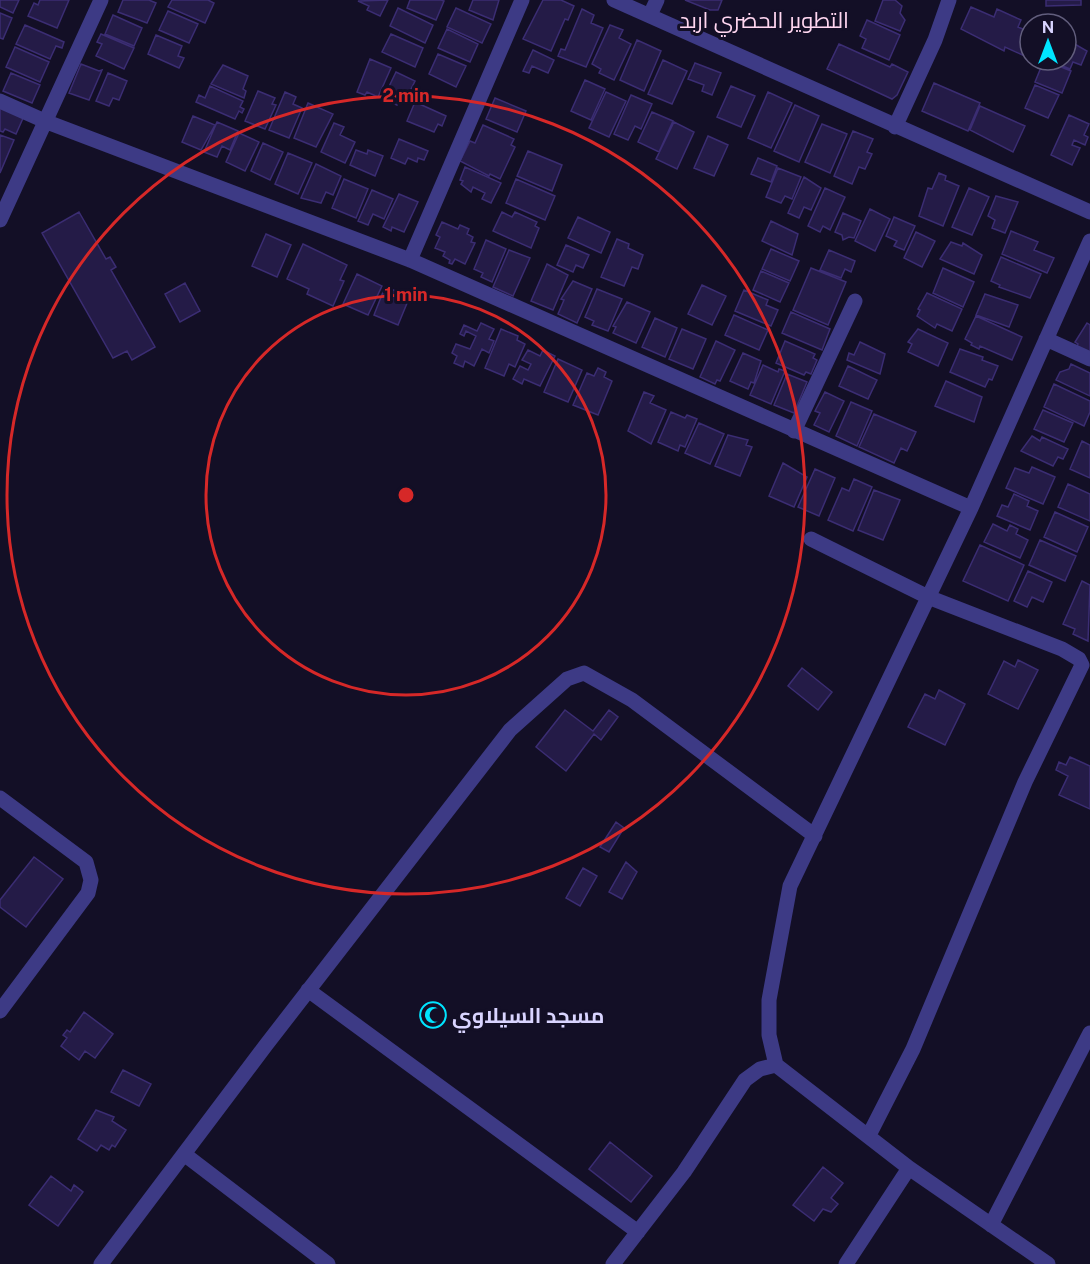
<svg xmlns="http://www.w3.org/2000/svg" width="1090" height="1264" font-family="'Public Sans',Cairo,sans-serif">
	<rect width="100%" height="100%" fill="#130f26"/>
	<path fill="#241b47" stroke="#3b2d73" stroke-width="1.5" d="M0,0H19L13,13L0,7Z
		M40,0H69L57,28L28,16L34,3L38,5Z
		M123,0H149L156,3L147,23L118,12Z
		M172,0H208L214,3L205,23L168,7Z
		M388,0L380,16L367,10L369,6L358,1Z
		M410,0H441L444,1L436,20L407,8Z
		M473,0H499L493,20L469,10Z
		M543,0H561L574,6L568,20L565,19L551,51L523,39Z
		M685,0H722L718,10H710Z
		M883,0H895L902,6L900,13L905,20L900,31L875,21Z
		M1046,0H1081V5L1046,6Z
		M971,7L994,17L997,9L1021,20L1018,27L1030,32L1029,58L1005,47L1004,51L961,29Z
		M398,8L433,25L425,43L390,26Z
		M456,8L491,24L482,43L447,27Z
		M582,9L594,15L591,23L603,28L586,67L558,56L561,49L565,50Z
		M168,11L198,24L189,43L159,30Z
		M0,13L12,18L3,39L0,38Z
		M113,15L142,28L134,46L105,34Z
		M867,20L900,35L889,60L862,48L866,39L860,36Z
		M25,25L64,42L62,48L56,46L50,59L16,44Z
		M610,25L623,30L619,38L631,44L614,80L599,73L601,69L592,64Z
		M447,29L478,44L470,62L438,48Z
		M101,34L134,48L124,69L96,56L102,44L97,42Z
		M391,34L423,48L415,67L382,52Z
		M156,35L182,46L178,56L184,58L179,68L148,54Z
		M1066,39L1087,51L1081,65L1073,62L1070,69L1048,60H1066Z
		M637,40L661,51L644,91L620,80Z
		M839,44L890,67L892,64L908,72L897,95L892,99L827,69Z
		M15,47L49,62L40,82L6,67Z
		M533,50L554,60L548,73L532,66L529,73L523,71Z
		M438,54L466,66L456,87L429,74Z
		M370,59L391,68L378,97L367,92L365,95L357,92Z
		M663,60L687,71L672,104L648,94Z
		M1044,60L1071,71L1062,93L1035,82Z
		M695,63L721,73L712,95L702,91L704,85L688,79Z
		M81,64L99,71L102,70L89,100L69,93Z
		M223,65L248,76L243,89L246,91L244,98L211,84Z
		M396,72L415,81L407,97L402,95L397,105L383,99Z
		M11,73L40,85L32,103L3,91Z
		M108,73L127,81L119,100L113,98L109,106L96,101Z
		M585,80L605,89L591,120L571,111Z
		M934,83L980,103L968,131L922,111Z
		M1035,85L1059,95L1048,118L1025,108Z
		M210,86L243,101L240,107L244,109L242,113L239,111L235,119L196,102L199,95L205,98Z
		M731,86L755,96L741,127L717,117Z
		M258,91L275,98L272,104L276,105L265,129L245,121Z
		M285,92L296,97L293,104L302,108L289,138L269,130Z
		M606,92L626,101L609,137L589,128Z
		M768,92L792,103L771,148L748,138Z
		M631,95L652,104L641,129L635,126L628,140L614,134Z
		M495,98L526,111L517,132L486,119Z
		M415,102L446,116L442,126L438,124L434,132L407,121Z
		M308,103L333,114L316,147L294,138Z
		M795,105L819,116L799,162L774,151Z
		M0,106L24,116L16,134L5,129L3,132L0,131Z
		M980,106L1025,126L1013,152L970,130Z
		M652,112L673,121L659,152L638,142Z
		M1069,115L1089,124L1084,135L1088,137L1085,145L1074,140L1072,145L1080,148L1072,165L1051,155Z
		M193,116L215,125L201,150L182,142Z
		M217,122L238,131L230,150L222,146L217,157L204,152Z
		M674,122L694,132L677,169L656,159Z
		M334,123L344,127L340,135L355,142L345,163L321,152Z
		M822,124L847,134L830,173L805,162Z
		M483,125L514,139L511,145L515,147L500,179L490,174L489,176L460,161L470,141L475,143Z
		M853,131L873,139L867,152L872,154L865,169L859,167L852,184L834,176Z
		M239,133L259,142L245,171L226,162Z
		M0,135L14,140L0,173Z
		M708,136L728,145L714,176L694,168Z
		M399,139L428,151L424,160L418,158L417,162L408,158L405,164L391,158Z
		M263,143L283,152L270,180L251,171Z
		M356,150L367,154L368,150L383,156L375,176L350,165Z
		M528,151L562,165L552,191L517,176Z
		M288,153L312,163L298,194L275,184Z
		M758,158L777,166L771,182L751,174Z
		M316,164L341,176L333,195L326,192L321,203L301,198Z
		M465,167L501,183L491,203L482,199L485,193L473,187L471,192L461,184L463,181L460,180Z
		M778,168L801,177L792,199L785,196L781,203L766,197Z
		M939,173L946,176L945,180L959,186L943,226L919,216L928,188L932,189Z
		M804,177L821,188L811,210L804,207L799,218L788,213Z
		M344,179L368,189L356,218L332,208Z
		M516,179L555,196L545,220L506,203Z
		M825,188L845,197L830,230L823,226L820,232L808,226Z
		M969,188L989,197L972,235L952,227Z
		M372,190L393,199L384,219L373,214L368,225L358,221Z
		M399,194L418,202L404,232L392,227L391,231L383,227Z
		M996,196L1018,202L1005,233L992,228L995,220L988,216Z
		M870,209L890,219L875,251L855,241Z
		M79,212L106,259L110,257L116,267L111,270L155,347L132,360L127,351L113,358L42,233Z
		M502,212L512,217L515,212L537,222L535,226L539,228L531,248L493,231Z
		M843,213L861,221L854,238L849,237L843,240L842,235L835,232Z
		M578,217L610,232L601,253L568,238Z
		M894,217L915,226L904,250L894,246L897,241L886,236Z
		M771,221L798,234L792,255L762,241Z
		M442,222L458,229L460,225L469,229L467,234L473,237L471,242L475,243L465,264L455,259L452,264L449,263L450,260L443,256L445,252L435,248L440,237L436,235Z
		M1011,231L1038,242L1034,250L1054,258L1047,273L1002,254Z
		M916,232L935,241L922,267L904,258Z
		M266,234L291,245L277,277L252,266Z
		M617,239L629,244L628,248L643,255L638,269L632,267L624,286L601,277Z
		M486,240L506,249L492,282L481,277L483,273L474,269Z
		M951,242L962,246L963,243L982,255L974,274L940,259Z
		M303,244L347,265L340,280L344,281L333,306L307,294L309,289L287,279Z
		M566,245L589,255L583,268L576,265L573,272L557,265Z
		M771,249L799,261L790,281L762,269Z
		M509,250L530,258L513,296L493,287Z
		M829,250L855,261L851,272L845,269L841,278L820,270Z
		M1001,257L1041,274L1030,298L999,287L1000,285L991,281Z
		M547,264L568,275L553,310L531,301Z
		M811,268L846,282L828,325L793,310Z
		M943,268L974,282L963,307L933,293Z
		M761,271L789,283L780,302L753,290Z
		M357,274L382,286L368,315L343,304Z
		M573,281L592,289L577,323L558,314L564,300L561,299Z
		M185,283L200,311L180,322L165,294Z
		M702,285L726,296L712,325L688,314Z
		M385,287L410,296L398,325L374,315Z
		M597,289L622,299L608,331L592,325L594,321L585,317Z
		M744,290L768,300L766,305L778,310L771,326L735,311Z
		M927,293L962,309L952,331L937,324L935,328L917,316L920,310L918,309Z
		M985,294L1018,305L1009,327L976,315Z
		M627,302L650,312L636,343L613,333L616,327L613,326Z
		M791,312L830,329L822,350L782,333Z
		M734,315L768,330L759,350L725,335Z
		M976,316L1022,337L1012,360L980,346L979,349L971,345L972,343L965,339Z
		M655,318L677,328L665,357L642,347Z
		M481,323L494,329L489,339L494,341L489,353L482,349L474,366L465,361L463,367L454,363L457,356L452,353L456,344L470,349L476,336L466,331L464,336L460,334L464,325L477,331Z
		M1087,323L1090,325V355L1076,348L1078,344L1075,342Z
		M501,329L518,336L517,340L525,344L515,367L509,364L504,376L485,368Z
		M682,329L706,339L693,369L669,359Z
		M918,329L948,343L938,366L908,352L912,344L908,342Z
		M716,341L735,350L720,381L717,380L715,384L700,377Z
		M785,341L815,354L813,358L817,360L811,374L806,372L804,375L776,363Z
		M860,342L885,354L880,374L847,360L849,353L854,355Z
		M960,349L983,357L982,360L998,366L992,380L989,379L985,387L950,372Z
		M528,350L540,356L543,350L555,356L540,386L524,379L522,384L513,379L520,366L528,370L531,364L522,360Z
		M743,353L761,361L754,383L751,382L748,389L730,381Z
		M558,359L582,370L568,402L544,392Z
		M1071,364L1090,373V396L1056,380L1060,372L1069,369Z
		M763,365L778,372L779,369L785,371L771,404L750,395Z
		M848,366L877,380L868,399L839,386Z
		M598,368L606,372L604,377L612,381L598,415L573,405L587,373L594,376Z
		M787,374L807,382L794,413L774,405Z
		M946,381L982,397L974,422L935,406Z
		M1054,384L1090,401V412L1084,426L1044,407Z
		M644,392L654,396L650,403L666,410L651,444L628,431Z
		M825,392L844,401L829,432L814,425L820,413L815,411Z
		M851,402L872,411L857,446L836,436Z
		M1043,410L1073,423L1064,442L1034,429Z
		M671,412L685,418L687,415L697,419L685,447L680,445L678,451L658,442Z
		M874,414L916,432L907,451L901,448L894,463L859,447Z
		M699,423L724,434L710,464L685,453Z
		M728,435L748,440L746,445L752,447L740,476L715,466Z
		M1032,436L1040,441L1042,437L1068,449L1063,459L1058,457L1053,466L1021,451Z
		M1082,441L1090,445V478L1070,469Z
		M783,463L807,477L794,507L769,496Z
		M1032,467L1055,477L1043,504L1006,488L1015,468L1029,473Z
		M815,469L835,478L819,516L798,507Z
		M854,479L872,487L853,531L828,520L842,488L849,491Z
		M1068,484L1090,494V521L1058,507Z
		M874,490L900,500L883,540L858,530Z
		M1014,494L1029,501L1027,506L1038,511L1030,530L997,516L1002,505L1008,507Z
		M1055,512L1088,527L1077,552L1044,537Z
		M993,524L1007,531L1010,525L1018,529L1016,534L1028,540L1020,558L984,542Z
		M1040,540L1076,556L1065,581L1029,565Z
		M980,545L1024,565L1008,601L963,581Z
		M1028,571L1052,582L1043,602L1032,597L1027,607L1014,601Z
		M1082,581L1090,585L1088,641L1073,634L1075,629L1063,624Z
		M1018,660L1038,670L1018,709L988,694L1004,661L1015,667Z
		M802,668L832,692L818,710L788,686Z
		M939,690L965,704L945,745L908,727L925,694L935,699Z
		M565,710L593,731L609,710L618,717L601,740L594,734L566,771L536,747Z
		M1070,757L1090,766V809L1059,795L1068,776L1056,770L1059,762L1066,765Z
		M616,822L624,828L609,852L600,847Z
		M34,857L63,879L26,927L0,907V900Z
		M626,862L637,872L622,899L609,892Z
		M583,868L597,876L580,906L566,898Z
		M84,1012L113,1034L95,1058L85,1051L79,1060L61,1046L67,1038L63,1035L67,1030L70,1032Z
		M123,1070L151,1084L139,1106L111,1092Z
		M96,1110L114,1117L112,1121L126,1130L115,1147L112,1145L109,1150L101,1145L97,1151L78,1139Z
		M610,1142L652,1176L631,1202L589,1169Z
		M823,1167L843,1183L831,1198L838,1204L831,1212L823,1209L814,1221L793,1205Z
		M51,1176L71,1191L74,1185L83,1192L58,1226L29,1205Z"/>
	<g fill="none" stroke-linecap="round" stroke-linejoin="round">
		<path stroke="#3d3a85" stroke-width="15" d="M614,0L1090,212
			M650,15L657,0
			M0,101L47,122L410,260L971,508
			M895,127L935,40L949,0
			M0,220L101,0
			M410,260L522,0
			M1046,339L1090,359
			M794,431L855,301
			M811,539L928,597L1062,649L1079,659L1082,665L1025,782L913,1049L869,1135
			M0,798L86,862L91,880L88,893L0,1011
			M308,990L638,1232
			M184,1154L328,1264
			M991,1225L1090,1033
			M101,1264L266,1045L510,730L567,679L584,673L632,700L815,836
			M613,1264L684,1172L745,1080L760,1069L776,1065
			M846,1264L909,1168
			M1048,1264L909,1168L776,1065L769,1035V1000L790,886L971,508L1090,241"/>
	</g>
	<g fill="none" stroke="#d62828" stroke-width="3">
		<circle cx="406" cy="495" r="200"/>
		<circle cx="406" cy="495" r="399"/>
	</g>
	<defs>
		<g id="mosque-ring" transform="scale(1.35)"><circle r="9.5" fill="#130f26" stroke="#00e5ff" stroke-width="1.5"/><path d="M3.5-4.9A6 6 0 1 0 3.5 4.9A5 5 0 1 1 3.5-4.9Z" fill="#00e5ff"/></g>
	</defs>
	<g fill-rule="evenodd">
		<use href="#mosque-ring" x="433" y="1015"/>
	</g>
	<g text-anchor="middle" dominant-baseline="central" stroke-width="6" stroke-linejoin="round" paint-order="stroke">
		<g font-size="21" font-weight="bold" fill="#d9d4ff" stroke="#130f26" text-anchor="start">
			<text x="452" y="1015">مسجد السيلاوي</text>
		</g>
		<g font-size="22" fill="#ffd6f0" stroke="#130f26">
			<text x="764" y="20">التطوير الحضري اربد</text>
		</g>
	</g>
	<circle cx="406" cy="495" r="9" fill="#d62828" stroke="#130f26" stroke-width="3"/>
	<g font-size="18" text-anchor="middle" font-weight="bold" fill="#d62828" stroke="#130f26" stroke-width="6" stroke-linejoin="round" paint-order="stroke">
		<text x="406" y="102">2 min</text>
		<text x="406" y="301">1 min</text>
	</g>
	<g transform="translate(1048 42)"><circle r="28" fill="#130f26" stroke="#625e7d" stroke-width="1.5"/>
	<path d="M0-4.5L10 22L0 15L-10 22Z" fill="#00e5ff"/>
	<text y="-9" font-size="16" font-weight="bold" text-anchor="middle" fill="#d9d4ff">N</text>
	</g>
</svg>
